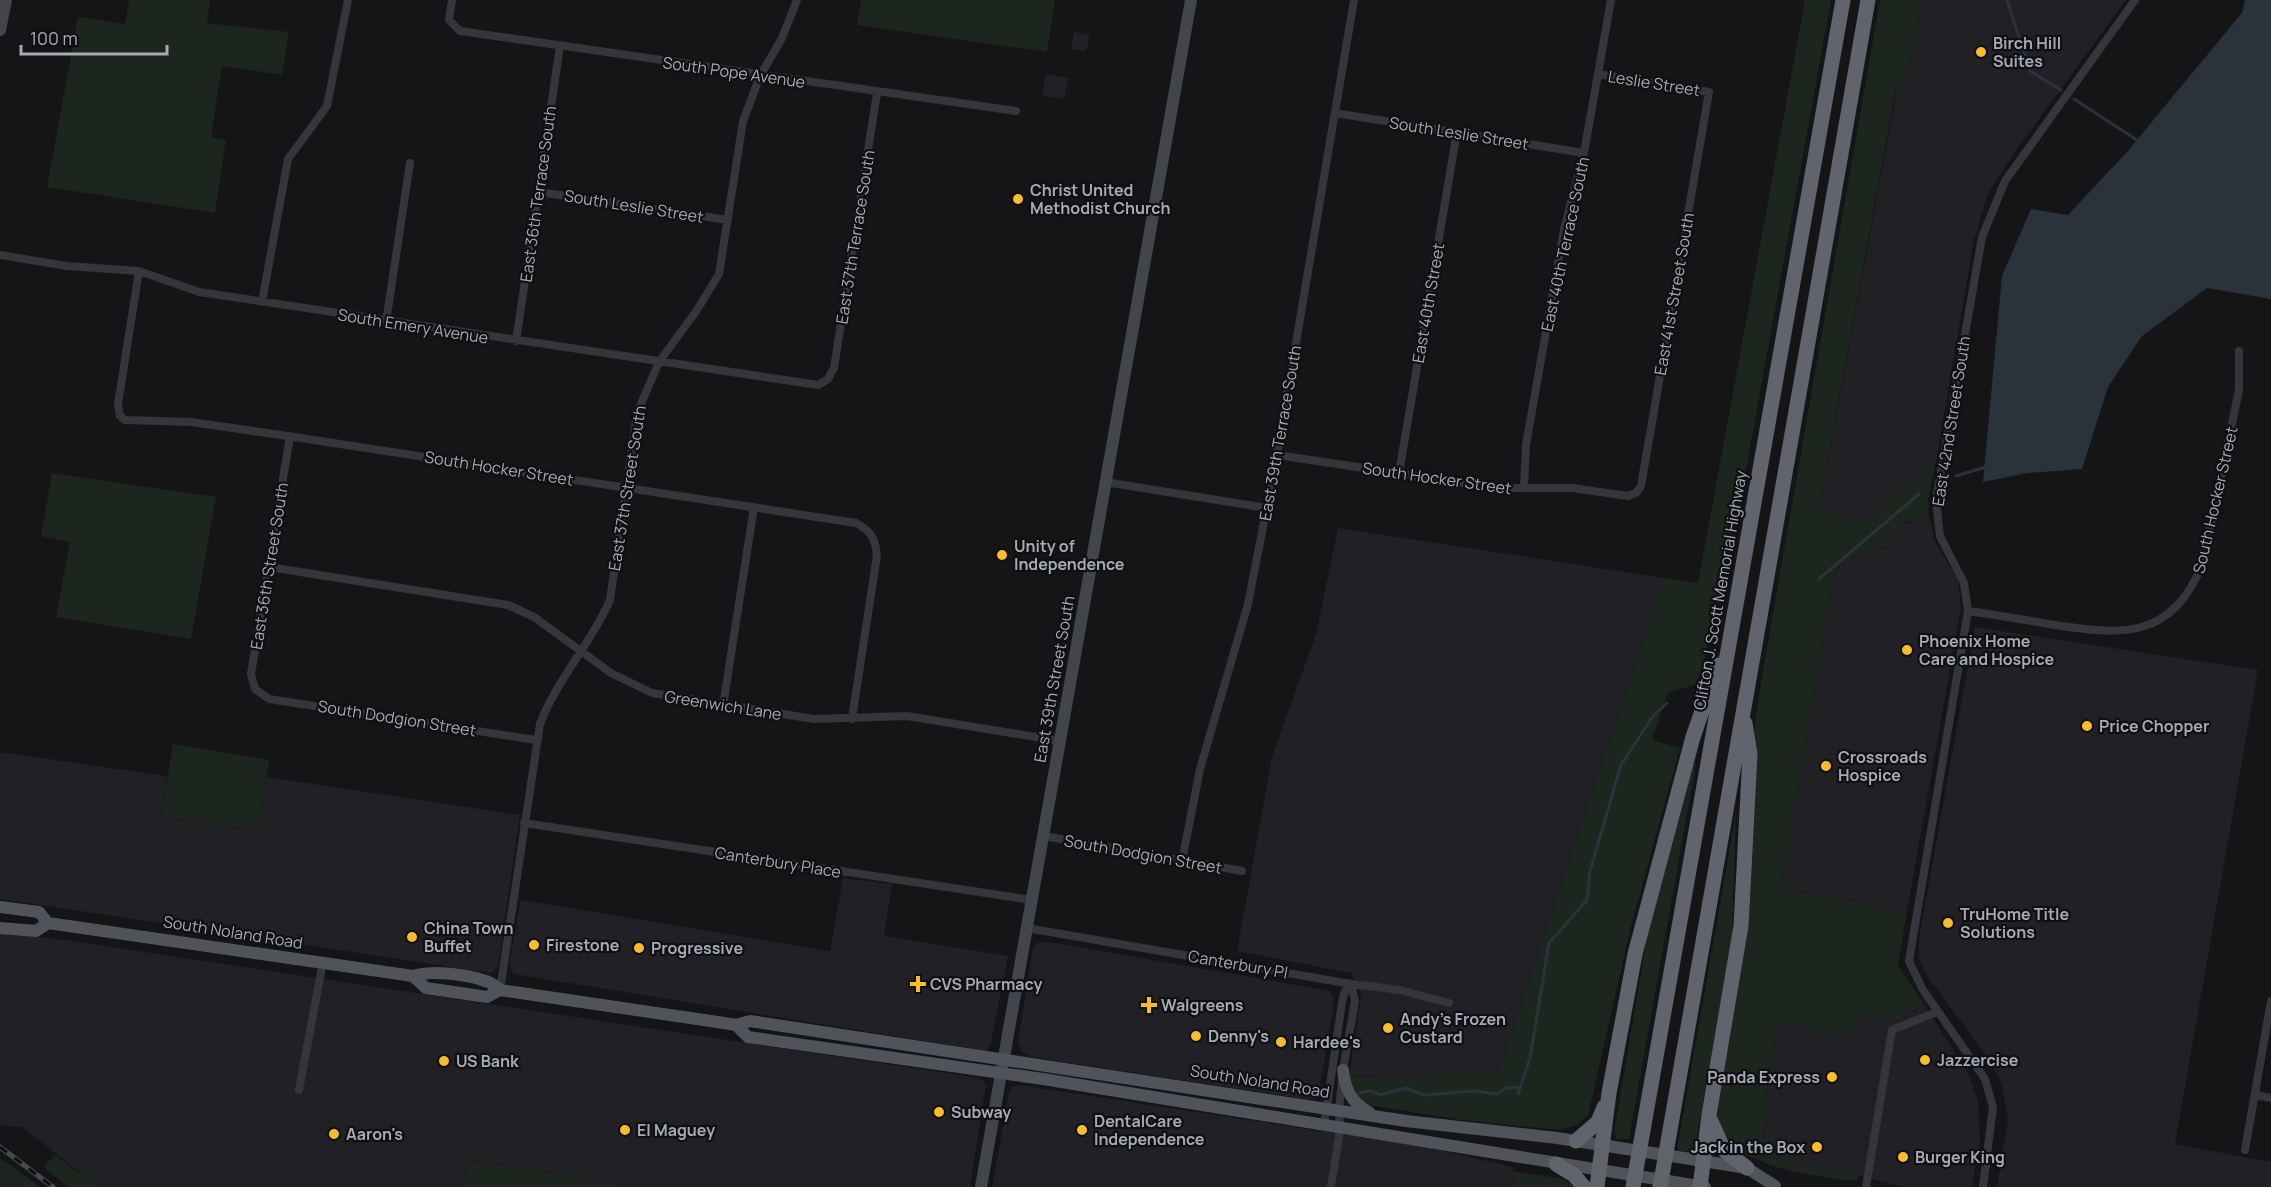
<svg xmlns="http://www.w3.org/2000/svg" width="2271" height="1187" font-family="Manrope,sans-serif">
	<rect width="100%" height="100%" fill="#151517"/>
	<path fill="#212024" d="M1923,0H2126L2014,153L1988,194L1974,240L1937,456L1865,521L1819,509L1897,88L1905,87Z
		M1074,32L1090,35L1086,52L1071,49Z
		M1046,74L1068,78L1064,99L1042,96Z
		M1929,517L1935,541L1958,580L1961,608L1907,911L1781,889L1835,570L1864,549L1890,546L1892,531L1898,525Z
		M1338,528L1664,578L1498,1074L1349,1078L1361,994L1351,973L1237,951L1272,757L1316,634Z
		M1975,627L2258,670L2175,1144L2271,1162V1187H1997L2008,1119L2001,1083L1989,1059L1927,976L1919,959V938Z
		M0,752L167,776L161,816L259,830L267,777L520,815L498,968L491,973L0,899Z
		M843,878L892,884L884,936L1008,956L991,1043L986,1051L514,974L509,965L521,900L830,951Z
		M0,933L65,940L973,1077L981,1079L986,1084L970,1187H638L472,1161L466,1187H98L22,1127L0,1125Z
		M1039,942H1050L1330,991L1333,998V1010L1319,1092L1313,1100L1031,1057L1022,1052L1018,1042L1033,948Z
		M1924,1004L1969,1075L1978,1101L1980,1140L1972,1187H1904L1861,1176L1862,1173L1762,1156L1766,1095L1778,1023L1854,1035L1859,1016L1898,1021Z
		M1019,1085L1426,1147L1513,1167L1514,1187H992L1009,1094L1013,1086Z
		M0,1172L23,1187H0Z"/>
	<path fill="#1c251e" d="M129,0H210L207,23L289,32L282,75L222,66L211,137L226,140L215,213L47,187L78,17L125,24Z
		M861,0H1055L1047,52L857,25Z
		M1805,0H1831L1740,503L1713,626L1697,684L1668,693L1652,740L1680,748L1630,930L1588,1116L1577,1125L1560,1130L1462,1120L1369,1105L1357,1098L1349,1078L1498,1073L1664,578L1698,583Z
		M1880,0H1923L1905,87L1896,88L1819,508L1865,521L1937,456L1928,500L1929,517C1905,524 1894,518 1890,546L1864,549L1835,570L1781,889L1907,911L1898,966L1924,1004L1898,1021L1859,1016L1854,1035L1778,1024L1766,1095L1762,1156L1863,1173L1854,1181C1807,1174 1719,1168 1717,1108L1747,936L1753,742L1759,694Z
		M52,473L216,497L191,639L56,617L70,542L41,536Z
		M173,744L269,760L259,830L161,816Z
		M1691,763L1696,764L1629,1139H1617L1614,1133L1654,896Z
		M1736,813L1732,940L1695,1147L1689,1152L1677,1150Z
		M55,1155L98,1187H68L43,1167Z
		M0,1158L40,1187H23L0,1172Z
		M471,1161L638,1187H466Z
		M1513,1171L1564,1179L1576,1187H1514Z"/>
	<path fill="#2a333b" d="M2245,0H2271V299L2207,288L2142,336L2108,387L2082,469L2027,473L1983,482L2002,276L2031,209L2068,215L2126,153L2242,13Z"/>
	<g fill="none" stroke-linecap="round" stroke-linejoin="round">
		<path stroke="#2a333b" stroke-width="3" d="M2007,0L2030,71L2061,90
			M2074,99L2140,142
			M1956,476L1986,467
			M1819,579L1919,494
			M1359,1093L1372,1091L1380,1095L1406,1088L1425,1095L1474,1091L1497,1094L1506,1088L1520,1087
			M1518,1094L1530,1058L1549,943L1587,900L1590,871L1621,765L1653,716L1667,703"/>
		<path stroke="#35363c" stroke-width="8" d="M452,0L449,20L460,31L1016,111
			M1335,113L1584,153
			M539,192L728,220
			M0,255L67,266L139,271L199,292L818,385L828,379L834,368L877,93
			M139,271L118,404L120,416L125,420L191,422L281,435L856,523C871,531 875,538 877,555L852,719
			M262,302L288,159L327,106L348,0
			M386,322L410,163
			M516,341L560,46
			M290,436L251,674L255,689L269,699L536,740
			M1277,455L1498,488H1572L1628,496L1636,493L1641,486L1709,92L1598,74
			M1399,473L1457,132
			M1105,482L1267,508
			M1524,488L1526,445L1564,229L1584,153L1611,0
			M269,567L508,605L534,617L611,673L652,693L814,719L907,716L1060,741
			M1968,611C1997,615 2026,620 2055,625C2126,636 2172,638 2203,563L2239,390V351
			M723,706L754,507
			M524,823L1032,900
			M1044,836L1242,871
			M1182,861L1200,769L1248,604L1277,455L1354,0
			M1027,928L1351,984L1400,990L1449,1003
			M500,990L540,724C557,679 591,644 610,600L637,413L659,362L697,310L719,274L743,121L760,76L782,38L797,0
			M299,1090L323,962
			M2255,1095L2271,1098
			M1324,1126L1342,1002L1345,991L1351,984L1355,1001L1343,1070L1339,1110L1340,1129L1331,1187
			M2245,1150L2271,1001
			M1866,1187L1892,1030L1937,1012
			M1983,1187L1993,1107L1985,1079L1923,990L1909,961L1968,611L1964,583L1940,536L1936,500L1982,237L2005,181L2135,0"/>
		<path stroke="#43454c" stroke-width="12" d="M0,30L6,0
			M981,1187L1191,0"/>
		<path stroke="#51535b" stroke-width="12" d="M0,907L39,912L48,923
			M0,928L36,931L48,923L413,976C431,969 488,975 500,990L724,1023L736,1025L750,1021L1406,1121L1557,1138L1703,1161L1747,1168L1775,1186
			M413,976L426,988L487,997L500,990
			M736,1025L748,1037L1043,1079L1705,1187
			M1343,1070C1345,1090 1352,1103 1369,1112"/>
		<path stroke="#61646d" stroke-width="15" d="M1710,1119L1724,1150L1747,1168
			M1576,1141L1598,1122L1604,1107
			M1556,1164L1574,1175L1584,1187
			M1597,1187L1609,1093L1635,954L1693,737L1718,665
			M1633,1187L1843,0
			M1660,1187L1868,0
			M1700,1187L1709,1115L1741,926L1750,754L1745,723"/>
		<g stroke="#484a51" stroke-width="5">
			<path id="rail" d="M0,1147L53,1187"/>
		</g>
		<use href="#rail" stroke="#101012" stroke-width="3" stroke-dasharray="9" stroke-linecap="butt"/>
	</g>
	<g fill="#f9bc2a" stroke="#101012" stroke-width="2">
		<circle cx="1981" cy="52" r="6"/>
		<circle cx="1018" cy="199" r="6"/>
		<circle cx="1002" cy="555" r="6"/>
		<circle cx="1907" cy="650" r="6"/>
		<circle cx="2087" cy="726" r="6"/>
		<circle cx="1826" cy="766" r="6"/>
		<circle cx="1948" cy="923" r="6"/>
		<circle cx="412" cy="937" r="6"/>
		<circle cx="534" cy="945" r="6"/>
		<circle cx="639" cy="948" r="6"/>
		<path d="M915 975h6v6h6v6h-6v6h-6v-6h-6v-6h6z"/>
		<path d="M1146 996h6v6h6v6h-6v6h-6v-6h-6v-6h6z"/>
		<circle cx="1388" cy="1028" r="6"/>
		<circle cx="1196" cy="1036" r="6"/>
		<circle cx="1281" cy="1042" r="6"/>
		<circle cx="1925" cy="1060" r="6"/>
		<circle cx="444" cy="1061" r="6"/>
		<circle cx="1832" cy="1077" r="6"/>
		<circle cx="939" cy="1112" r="6"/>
		<circle cx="625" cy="1130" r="6"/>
		<circle cx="1082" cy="1130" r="6"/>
		<circle cx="334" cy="1134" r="6"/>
		<circle cx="1817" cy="1147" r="6"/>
		<circle cx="1903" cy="1157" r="6"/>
	</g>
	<g text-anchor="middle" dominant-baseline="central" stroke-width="4.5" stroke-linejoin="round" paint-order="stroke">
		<g font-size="16" font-weight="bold" fill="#a6aab7" stroke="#101012" text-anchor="start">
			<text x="1993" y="43">Birch Hill<tspan x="1993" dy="18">Suites</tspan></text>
			<text x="1030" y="190">Christ United<tspan x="1030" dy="18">Methodist Church</tspan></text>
			<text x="1014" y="546">Unity of<tspan x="1014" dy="18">Independence</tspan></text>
			<text x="1919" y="641">Phoenix Home<tspan x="1919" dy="18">Care and Hospice</tspan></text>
			<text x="2099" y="726">Price Chopper</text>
			<text x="1838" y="757">Crossroads<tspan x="1838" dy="18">Hospice</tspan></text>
			<text x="1960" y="914">TruHome Title<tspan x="1960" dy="18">Solutions</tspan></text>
			<text x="424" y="928">China Town<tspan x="424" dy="18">Buffet</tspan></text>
			<text x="546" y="945">Firestone</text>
			<text x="651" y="948">Progressive</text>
			<text x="930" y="984">CVS Pharmacy</text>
			<text x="1161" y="1005">Walgreens</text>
			<text x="1400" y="1019">Andy's Frozen<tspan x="1400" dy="18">Custard</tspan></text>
			<text x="1208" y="1036">Denny's</text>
			<text x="1293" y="1042">Hardee's</text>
			<text x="1937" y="1060">Jazzercise</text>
			<text x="456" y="1061">US Bank</text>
			<text x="1820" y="1077" text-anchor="end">Panda Express</text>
			<text x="951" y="1112">Subway</text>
			<text x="1094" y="1121">DentalCare<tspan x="1094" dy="18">Independence</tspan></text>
			<text x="637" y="1130">El Maguey</text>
			<text x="346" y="1134">Aaron's</text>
			<text x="1805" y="1147" text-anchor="end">Jack in the Box</text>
			<text x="1915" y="1157">Burger King</text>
		</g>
		<g font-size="16" fill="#a6aab7" stroke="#101012">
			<text transform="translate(734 72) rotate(8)">South Pope Avenue</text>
			<text transform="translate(1654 83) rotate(9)">Leslie Street</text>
			<text transform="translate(1459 133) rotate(9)">South Leslie Street</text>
			<text transform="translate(538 194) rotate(-82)">East 36th Terrace South</text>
			<text transform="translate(634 206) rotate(9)">South Leslie Street</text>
			<text transform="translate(855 237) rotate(-81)">East 37th Terrace South</text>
			<text transform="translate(1565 244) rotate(-78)">East 40th Terrace South</text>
			<text transform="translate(1674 294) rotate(-80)">East 41st Street South</text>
			<text transform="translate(1428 303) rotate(-80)">East 40th Street</text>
			<text transform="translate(413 326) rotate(9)">South Emery Avenue</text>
			<text transform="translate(1951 421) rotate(-81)">East 42nd Street South</text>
			<text transform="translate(1280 433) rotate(-80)">East 39th Terrace South</text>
			<text transform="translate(499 468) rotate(9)">South Hocker Street</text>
			<text transform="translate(1437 478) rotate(8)">South Hocker Street</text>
			<text transform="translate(627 488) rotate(-81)">East 37th Street South</text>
			<text transform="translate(2215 500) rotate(-77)">South Hocker Street</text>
			<text transform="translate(269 566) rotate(-81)">East 36th Street South</text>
			<text transform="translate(1720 590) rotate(-80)">Clifton J. Scott Memorial Highway</text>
			<text transform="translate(1054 679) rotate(-80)">East 39th Street South</text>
			<text transform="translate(723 705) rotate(9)">Greenwich Lane</text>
			<text transform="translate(397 718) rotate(9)">South Dodgion Street</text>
			<text transform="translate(1143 854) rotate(10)">South Dodgion Street</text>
			<text transform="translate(778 862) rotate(9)">Canterbury Place</text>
			<text transform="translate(233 932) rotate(9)">South Noland Road</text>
			<text transform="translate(1238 964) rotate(10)">Canterbury Pl</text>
			<text transform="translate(1260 1081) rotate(9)">South Noland Road</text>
		</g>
	</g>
	<path d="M21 45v9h146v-9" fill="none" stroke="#a6aab7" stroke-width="3"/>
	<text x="30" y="45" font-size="18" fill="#a6aab7" stroke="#101012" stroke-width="4.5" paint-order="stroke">100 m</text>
</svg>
